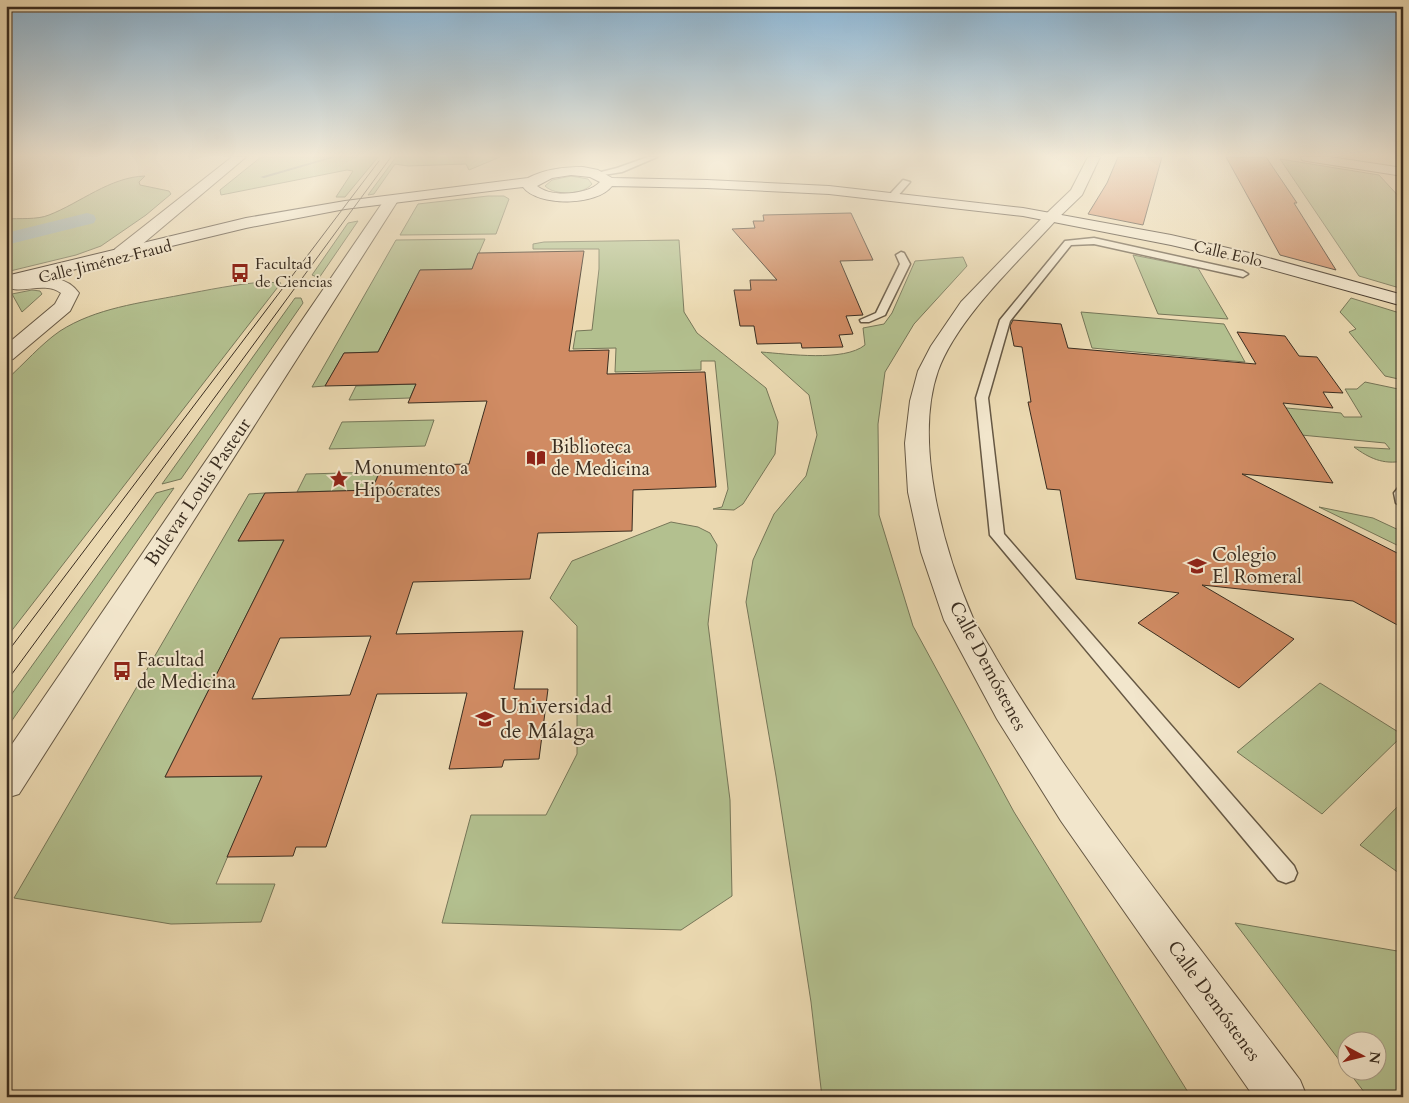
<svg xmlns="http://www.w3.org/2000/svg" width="1409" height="1103" font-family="Cardo,serif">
	<rect width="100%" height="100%" fill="#ebd9b1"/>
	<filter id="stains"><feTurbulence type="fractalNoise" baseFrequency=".004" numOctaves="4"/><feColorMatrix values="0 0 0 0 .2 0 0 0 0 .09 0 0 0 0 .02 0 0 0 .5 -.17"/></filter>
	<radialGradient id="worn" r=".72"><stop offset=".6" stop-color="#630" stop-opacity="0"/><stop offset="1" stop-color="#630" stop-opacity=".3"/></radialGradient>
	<path fill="#b3c08f" stroke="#767658" d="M261,157H378L345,197H336L353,171L347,170L221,195L220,190Z
		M396,157H500L469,170L466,164L408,166L395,164L374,194L368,195Z
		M1280,159L1379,175L1403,201V289L1359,276Z
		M145,176L139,182L140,185L169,191L171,194L146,215L101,246L76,255L6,272V219C19,218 37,220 49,215C80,203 110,177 145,176Z
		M571,176L588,179L592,184C583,195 555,196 545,186L552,180Z
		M488,196H504L509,199L496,234L400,235L418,204Z
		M358,221L319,278L312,275L348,223Z
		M485,239L472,269L420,270L378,352L344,353L325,386L312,387L396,240Z
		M679,240L684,312L697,333L766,388L778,422L775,454L743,504L734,510L713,509L722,507L728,489L715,361H701V370L615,372L616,348L573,349L576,331L592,330L599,269V249H533V244L544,242Z
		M1133,255L1198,268L1228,319L1158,314Z
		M963,257L967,266L914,324L885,372L878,424L879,515L913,626L1014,812L1191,1097H822L811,1002L776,776L746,602L753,560L774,514L806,476L817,435L809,395L761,352C788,354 844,362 865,345L863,328L884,324L892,313L915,261Z
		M264,282L281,283L6,638V380C24,364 41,344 60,331C96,308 140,303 181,295C208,290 236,284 264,282Z
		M32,290L40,291L42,294L22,312L12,294Z
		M295,298H301L303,303L181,479L162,484Z
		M1351,298L1403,314V380L1385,376L1349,332L1356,329L1340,312Z
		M1081,312L1224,324L1245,362L1092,348Z
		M1365,382L1403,390V461C1383,465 1369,458 1354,447L1390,449L1385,443L1280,433L1090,390L1341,413L1344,417H1362L1345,389H1357Z
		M416,384L410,398L349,400L356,386Z
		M434,420L425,446L329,449L342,422Z
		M379,472L372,490L297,492L306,474Z
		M174,488L6,729V702L156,493Z
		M265,493L238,541L284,540L165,777L262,776L216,884H275L261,922L171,924L14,898L249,494Z
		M1319,507L1373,518L1403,532V548Z
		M671,522L698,527L710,533L717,545L708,624L730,800L732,896L681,930L442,923L471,815H546L577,754V626L550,598L572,561Z
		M1320,683L1403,735L1322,814L1237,752Z
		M1403,801V876L1360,845Z
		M1235,923L1403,952V1097H1368L1348,1071L1376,1070V1040H1346V1069Z"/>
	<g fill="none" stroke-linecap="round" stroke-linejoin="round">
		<path fill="#76807b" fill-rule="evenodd" d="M330,157H336L264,178L260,177Z"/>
		<path fill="#9eb7b8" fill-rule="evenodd" d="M87,213L94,215L96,219L94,223L6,245V233Z"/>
	</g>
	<path fill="#d08b63" stroke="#3a2d20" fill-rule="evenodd" d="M1118,157H1162L1143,225L1088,214L1107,183Z
		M1226,157H1266L1297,203H1294L1336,270L1280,255Z
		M851,213L873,260L840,261L863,315L846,316L853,334L839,335L843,347L802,348L801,343L757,344L754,326H740L734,290H751L750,280H777L732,229L755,228L753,221H764L763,215Z
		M584,251L569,351L609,350L607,374L705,372L716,487L633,490L632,531L538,533L530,579L413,582L396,634L523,631L514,689H548L539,759L504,760L502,767L449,769L467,693L377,694L326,847H296L293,856L227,857L262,776L165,777L284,540L238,541L265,493L372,490L382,466L469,464L487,401L408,403L416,384L325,386L344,353L378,352L420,270L472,269L478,253ZM371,636L350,695L252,699L280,638Z
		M1013,320L1061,324L1068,348L1256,364L1237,332L1285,336L1299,356L1317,357L1343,393L1323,392L1333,408L1283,403L1333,483L1242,474L1403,556V628L1353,601L1202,585L1294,639L1239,688L1138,623L1179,593L1076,579L1060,490L1047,489L1028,402H1031L1022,347L1014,346L1010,326Z"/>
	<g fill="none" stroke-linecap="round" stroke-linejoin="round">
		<g stroke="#665844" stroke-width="3">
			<path id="service" d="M648,157H657L622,172L597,176L593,174L617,168Z
				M903,180L910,182L896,198H890V194Z
				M1094,238L1243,271L1248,274L1243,277L1094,244L1071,245L1010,321L988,398L1004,534L1294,866L1297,873L1294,880L1286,883L1278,880L990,535L976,398L1000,320L1065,241Z
				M901,252L904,253L910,264L885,315L869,322H861L860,320L876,313L900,264L896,255Z
				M1403,487V507L1396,503L1394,493L1398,488Z"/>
		</g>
		<g stroke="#665844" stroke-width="2">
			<path id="minor" d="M1301,157H1330L1403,168V176L1307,161L1302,160Z
				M1052,211L1057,213L1060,216L1057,219C1019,261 957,318 938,371C913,443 944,551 973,618C980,632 989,645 996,658C1017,694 1039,727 1062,761C1137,870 1220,974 1300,1080L1307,1097H1254L1061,821L997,719L944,620L921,552L908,492L905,443L910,401L918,371L931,346L961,302L1047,213Z"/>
		</g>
		<g stroke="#665844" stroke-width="2">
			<path id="tertiary" d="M232,157H246L127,257H115L113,253L115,249Z
				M1088,157H1100L1082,195L1057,219H1047L1044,216L1047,213L1071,190Z
				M390,198L395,199L397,202L19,794L6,798V753L385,199Z
				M27,277C46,276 67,276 79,293L70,311L13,359L6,361V345L55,304L61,293C44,280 18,296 6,286L8,280Z"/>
		</g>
		<g stroke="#3a2d20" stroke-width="2">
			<path id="secondary" d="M583,167L598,170L612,178L707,180L829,186L1023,208L1171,235L1254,254L1403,295V306L1244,262L1171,245L1023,216L829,194L707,188L612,186C597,206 538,207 523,187L345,209L246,228L6,286V276L246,218L345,201L528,178C545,169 564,167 583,167ZM571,175L590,177L600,182C588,195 551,198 537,186L552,178Z"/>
		</g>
		<use href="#service" fill="#f2e6cc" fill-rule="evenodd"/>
		<use href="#minor" fill="#f2e6cc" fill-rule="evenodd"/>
		<use href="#tertiary" fill="#f2e6cc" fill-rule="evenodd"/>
		<use href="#secondary" fill="#f2e6cc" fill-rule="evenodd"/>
		<path stroke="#3a2d20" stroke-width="1" d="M6,654L379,161
			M6,682L391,157"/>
	</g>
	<linearGradient id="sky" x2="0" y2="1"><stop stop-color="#8ab5d5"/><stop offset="0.5" stop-color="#f6eedc"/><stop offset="1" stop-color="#f6eedc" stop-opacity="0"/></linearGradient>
	<rect width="1409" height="311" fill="url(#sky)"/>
	<defs>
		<g id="bus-bare" transform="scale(1.5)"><path d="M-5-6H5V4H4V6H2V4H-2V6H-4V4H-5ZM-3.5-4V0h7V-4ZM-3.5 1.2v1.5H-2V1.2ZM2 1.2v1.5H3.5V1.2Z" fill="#8f2418" stroke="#f2e6cc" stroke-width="2.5" paint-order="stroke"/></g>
		<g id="library-bare" transform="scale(1.5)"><path d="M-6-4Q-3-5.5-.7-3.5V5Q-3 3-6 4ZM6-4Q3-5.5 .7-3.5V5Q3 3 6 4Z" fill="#8f2418" stroke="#f2e6cc" stroke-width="2.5" paint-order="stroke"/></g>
		<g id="sight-bare" transform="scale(1.5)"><path d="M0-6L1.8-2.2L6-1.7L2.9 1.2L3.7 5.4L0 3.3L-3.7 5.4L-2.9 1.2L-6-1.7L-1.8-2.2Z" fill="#8f2418" stroke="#f2e6cc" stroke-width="2.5" paint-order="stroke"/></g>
		<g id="school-bare" transform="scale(1.5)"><path d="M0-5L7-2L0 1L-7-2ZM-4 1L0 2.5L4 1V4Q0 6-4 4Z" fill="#8f2418" stroke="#f2e6cc" stroke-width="2.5" paint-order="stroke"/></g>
		<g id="university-bare" transform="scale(1.5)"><path d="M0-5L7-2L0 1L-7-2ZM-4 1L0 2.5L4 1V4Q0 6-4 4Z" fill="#8f2418" stroke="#f2e6cc" stroke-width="2.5" paint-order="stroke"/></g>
	</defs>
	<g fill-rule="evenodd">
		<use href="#bus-bare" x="240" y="273"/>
		<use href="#library-bare" x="536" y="458"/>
		<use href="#sight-bare" x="339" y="479"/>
		<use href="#school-bare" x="1197" y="566"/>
		<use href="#bus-bare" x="122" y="671"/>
		<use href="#university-bare" x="485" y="719"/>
	</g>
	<g text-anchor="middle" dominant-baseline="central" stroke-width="4" stroke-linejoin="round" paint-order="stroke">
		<g font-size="16" fill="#3a2d20" stroke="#f2e6cc">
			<text transform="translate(1228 254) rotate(13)">Calle Eolo</text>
			<text transform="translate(105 262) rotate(-14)">Calle Jiménez Fraud</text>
		</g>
		<g font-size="16" fill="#3a2d20" stroke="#f2e6cc" text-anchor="start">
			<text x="255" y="264">Facultad<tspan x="255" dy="18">de Ciencias</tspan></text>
		</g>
		<g font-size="19" fill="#3a2d20" stroke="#f2e6cc" text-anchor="start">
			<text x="551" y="447">Biblioteca<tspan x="551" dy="22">de Medicina</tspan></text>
			<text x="354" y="468">Monumento a<tspan x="354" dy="22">Hipócrates</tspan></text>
			<text x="1212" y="555">Colegio<tspan x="1212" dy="22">El Romeral</tspan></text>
			<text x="137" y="660">Facultad<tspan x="137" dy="22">de Medicina</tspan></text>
		</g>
		<g font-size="19" fill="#3a2d20" stroke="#f2e6cc">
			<text transform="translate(198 492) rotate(-56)">Bulevar Louis Pasteur</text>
			<text transform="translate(988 666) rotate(62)">Calle Demóstenes</text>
			<text transform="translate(1214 1001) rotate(54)">Calle Demóstenes</text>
		</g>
		<g font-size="22" fill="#3a2d20" stroke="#f2e6cc" text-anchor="start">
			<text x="500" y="706">Universidad<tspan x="500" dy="25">de Málaga</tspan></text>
		</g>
	</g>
	<rect width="1409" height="1103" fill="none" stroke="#ebd9b1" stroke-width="25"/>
	<rect x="8" y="8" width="1394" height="1088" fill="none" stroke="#3a2d20" stroke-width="2.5"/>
	<rect x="12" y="12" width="1384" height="1078" fill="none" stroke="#3a2d20"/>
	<g transform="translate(1362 1056) rotate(97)"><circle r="24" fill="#f2e6cc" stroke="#a89c87"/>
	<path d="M0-4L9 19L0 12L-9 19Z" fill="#8f2418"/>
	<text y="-8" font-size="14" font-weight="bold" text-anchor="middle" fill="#3a2d20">N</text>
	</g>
	<rect width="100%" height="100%" filter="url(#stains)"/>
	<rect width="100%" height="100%" fill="url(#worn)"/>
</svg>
